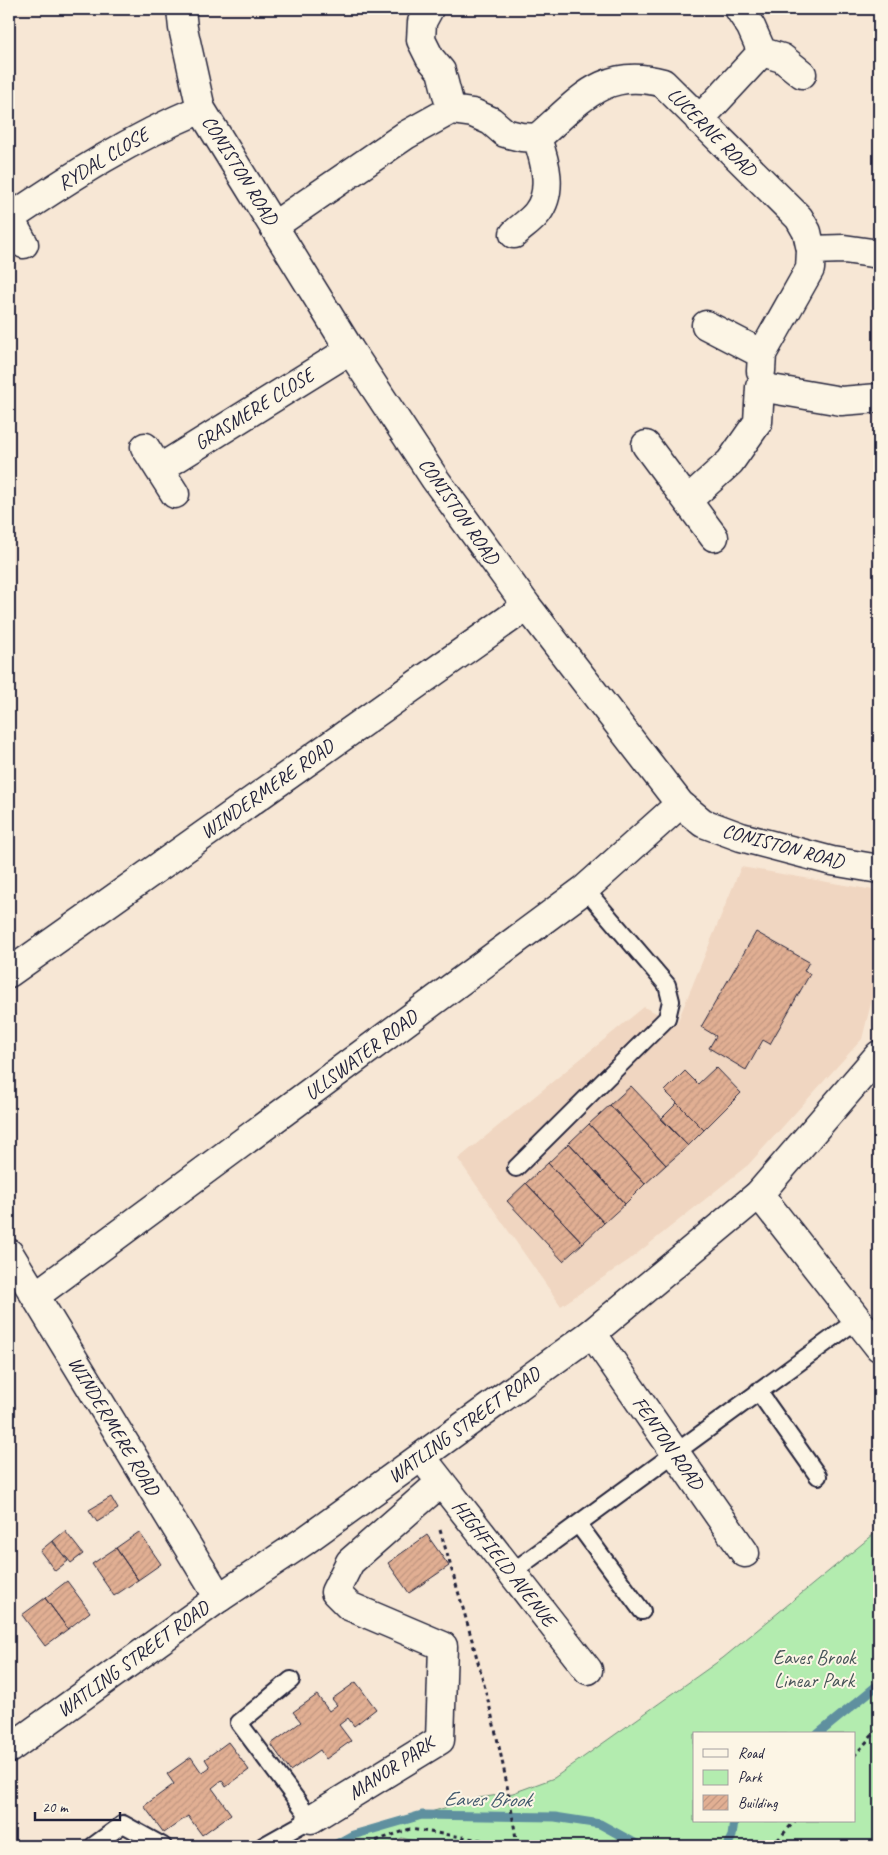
<svg xmlns="http://www.w3.org/2000/svg" width="888" height="1855" font-family="Caveat,sans-serif">
	<defs>
		<pattern id="building-hatch" width="6" height="6" patternUnits="userSpaceOnUse" patternTransform="scale(1.25)"><rect width="6" height="6" fill="#e1af93"/><path d="M-1 1l2-2M0 6l6-6M5 7l2-2" fill="none" stroke="#c19680"/></pattern>
	</defs>
	<rect width="100%" height="100%" fill="#f7e7d5"/>
	<filter id="ink" filterUnits="userSpaceOnUse"><feTurbulence type="fractalNoise" baseFrequency=".02" numOctaves="2"/><feDisplacementMap in="SourceGraphic" scale="10" xChannelSelector="R" yChannelSelector="G"/><feConvolveMatrix kernelMatrix="1 2 1 2 8 2 1 2 1" color-interpolation-filters="sRGB"/></filter>
	<g filter="url(#ink)">
		<path fill="#f0d6c1" d="M741,867L879,891V971L862,1039L748,1165L629,1260L561,1306L458,1159L644,1007L677,1023Z
			M402,1838L445,1846H377Z"/>
		<path fill="#b3ecaf" stroke="#6a8775" fill-rule="evenodd" d="M879,1530V1846H433L402,1838L383,1846H334L353,1835L478,1798L513,1793L554,1778L723,1658ZM694,1734H854V1821H694Z"/>
		<g fill="none" stroke-linecap="round" stroke-linejoin="round">
			<path stroke="#5f909f" stroke-width="9" d="M818,1734L879,1684
				M333,1846L353,1835L422,1815L555,1817L600,1824L640,1846
				M727,1846L732,1836L734,1821"/>
		</g>
		<path fill="url(#building-hatch)" stroke="#22223b" d="M756,932L809,962L804,971L810,974L770,1044L763,1040L746,1070L709,1048L716,1036L701,1027Z
			M716,1067L741,1093L704,1130L665,1091L685,1071L698,1084Z
			M631,1086L688,1146L666,1165L610,1105Z
			M677,1103L704,1130L688,1146L661,1119Z
			M610,1105L666,1165L645,1184L589,1124Z
			M589,1124L645,1184L625,1204L569,1143Z
			M569,1143L625,1204L604,1223L548,1163Z
			M548,1163L604,1223L583,1243L526,1183Z
			M526,1183L583,1243L563,1261L507,1201Z
			M111,1497L118,1509L97,1522L89,1510Z
			M65,1531L83,1554L71,1563L53,1541Z
			M139,1532L161,1564L138,1580L116,1548Z
			M427,1535L449,1566L409,1593L388,1563Z
			M52,1541L68,1561L55,1571L40,1551Z
			M116,1548L138,1580L114,1596L92,1564Z
			M67,1581L90,1612L68,1629L45,1598Z
			M45,1598L68,1629L45,1646L22,1615Z
			M356,1682L376,1709L354,1726L348,1718L339,1725L351,1741L326,1759L320,1750L290,1771L271,1744L301,1722L293,1712L317,1695L329,1711L337,1705L332,1699Z
			M228,1742L249,1770L226,1787L222,1780L212,1788L231,1814L202,1835L188,1816L164,1833L144,1806L174,1784L167,1774L191,1757L202,1773L210,1767L205,1759Z"/>
		<g fill="none" stroke-linecap="round" stroke-linejoin="round">
			<g stroke="#22223b" stroke-width="20">
				<path id="lane" d="M516,1168L667,1018L671,1001L667,985L585,889
					M758,1391L818,1476
					M578,1524L642,1611
					M512,1572L857,1320
					M93,1846L123,1824L163,1846
					M263,1846L311,1819L239,1723L291,1680"/>
			</g>
			<g stroke="#22223b" stroke-width="31">
				<path id="street" d="M181,9L183,28L201,109L350,350L435,479L527,606L680,804L703,823L741,837L832,861L879,869
					M429,9L422,22L421,40L430,58L441,71L451,110
					M739,9L751,27L762,52L782,58L802,74
					M699,120L762,52
					M9,217L24,244
					M10,218C74,175 130,139 201,109
					M275,225L406,135L451,110L473,113L491,121L505,133L521,137L537,138
					M514,234C521,227 531,221 537,213C554,191 545,161 537,138C579,102 603,66 663,83L799,218L807,232L811,250
					M706,325L762,354L761,371
					M762,354L810,269L811,250L844,249L879,254
					M646,445L714,537
					M145,447L175,494
					M159,469L350,350
					M688,500L730,462L758,422L760,387L841,401L879,398
					M9,973L527,606
					M759,1194L879,1347
					M9,1253L219,1598
					M35,1296L585,889L680,804
					M592,1333L745,1553
					M430,1468L588,1670
					M311,1819L440,1740L443,1646L349,1606L335,1592L350,1562L441,1482"/>
			</g>
			<g stroke="#22223b" stroke-width="31">
				<path id="secondary" d="M9,1749L219,1598L306,1540L592,1333L759,1194L879,1055"/>
			</g>
			<path stroke="#22223b" stroke-width="3" stroke-dasharray="4 4" stroke-linecap="butt" d="M440,1530C471,1635 502,1737 517,1846
				M854,1756L879,1728
				M361,1846L410,1829L520,1846
				M772,1846L795,1821"/>
			<use href="#lane" stroke="#fcf5e5" stroke-width="16"/>
			<use href="#street" stroke="#fcf5e5" stroke-width="28"/>
			<use href="#secondary" stroke="#fcf5e5" stroke-width="28"/>
		</g>
	</g>
	<g text-anchor="middle" dominant-baseline="central" stroke-width="4" stroke-linejoin="round" paint-order="stroke">
		<g font-size="20" fill="#22223b" stroke="#fcf5e5">
			<text transform="translate(712 132) rotate(45)">LUCERNE ROAD</text>
			<text transform="translate(103 159) rotate(-31)">RYDAL CLOSE</text>
			<text transform="translate(240 170) rotate(58)">CONISTON ROAD</text>
			<text transform="translate(254 409) rotate(-32)">GRASMERE CLOSE</text>
			<text transform="translate(459 511) rotate(55)">CONISTON ROAD</text>
			<text transform="translate(267 789) rotate(-35)">WINDERMERE ROAD</text>
			<text transform="translate(783 846) rotate(15)">CONISTON ROAD</text>
			<text transform="translate(361 1055) rotate(-37)">ULLSWATER ROAD</text>
			<text transform="translate(464 1425) rotate(-36)">WATLING STREET ROAD</text>
			<text transform="translate(114 1426) rotate(59)">WINDERMERE ROAD</text>
			<text transform="translate(668 1443) rotate(55)">FENTON ROAD</text>
			<text transform="translate(504 1563) rotate(52)">HIGHFIELD AVENUE</text>
			<text transform="translate(133 1659) rotate(-36)">WATLING STREET ROAD</text>
			<text transform="translate(391 1768) rotate(-33)">MANOR PARK</text>
		</g>
		<g font-size="20" fill="#465458" stroke="#fcf5e5">
			<text x="814" y="1657">Eaves Brook<tspan x="814" dy="23">Linear Park</tspan></text>
		</g>
		<g font-size="21" font-style="italic" fill="#41596d" stroke="#fcf5e5">
			<text transform="translate(487 1799) rotate(1)">Eaves Brook</text>
		</g>
	</g>
	<rect width="888" height="1855" fill="none" stroke="#fcf5e5" stroke-width="30"/>
	<rect x="15" y="15" width="858" height="1825" fill="none" stroke="#22223b" stroke-width="2" filter="url(#ink)"/>
	<rect x="693" y="1732" width="162" height="90" fill="#fcf5e5" stroke="#a5a1a1"/>
	<rect x="703" y="1749" width="25" height="8" fill="#fcf5e5" stroke="#a5a1a1"/>
	<text x="738" y="1758" font-size="15" fill="#22223b">Road</text>
	<rect x="703" y="1770" width="25" height="15" fill="#b3ecaf" stroke="#a5a1a1"/>
	<text x="738" y="1782" font-size="15" fill="#22223b">Park</text>
	<rect x="703" y="1795" width="25" height="15" fill="url(#building-hatch)" stroke="#a5a1a1"/>
	<text x="738" y="1808" font-size="15" fill="#22223b">Building</text>
	<path d="M35 1812v8h85v-8" fill="none" stroke="#22223b" stroke-width="2.5"/>
	<text x="42" y="1812" font-size="15" fill="#22223b" stroke="#fcf5e5" stroke-width="4" paint-order="stroke">20 m</text>
</svg>
